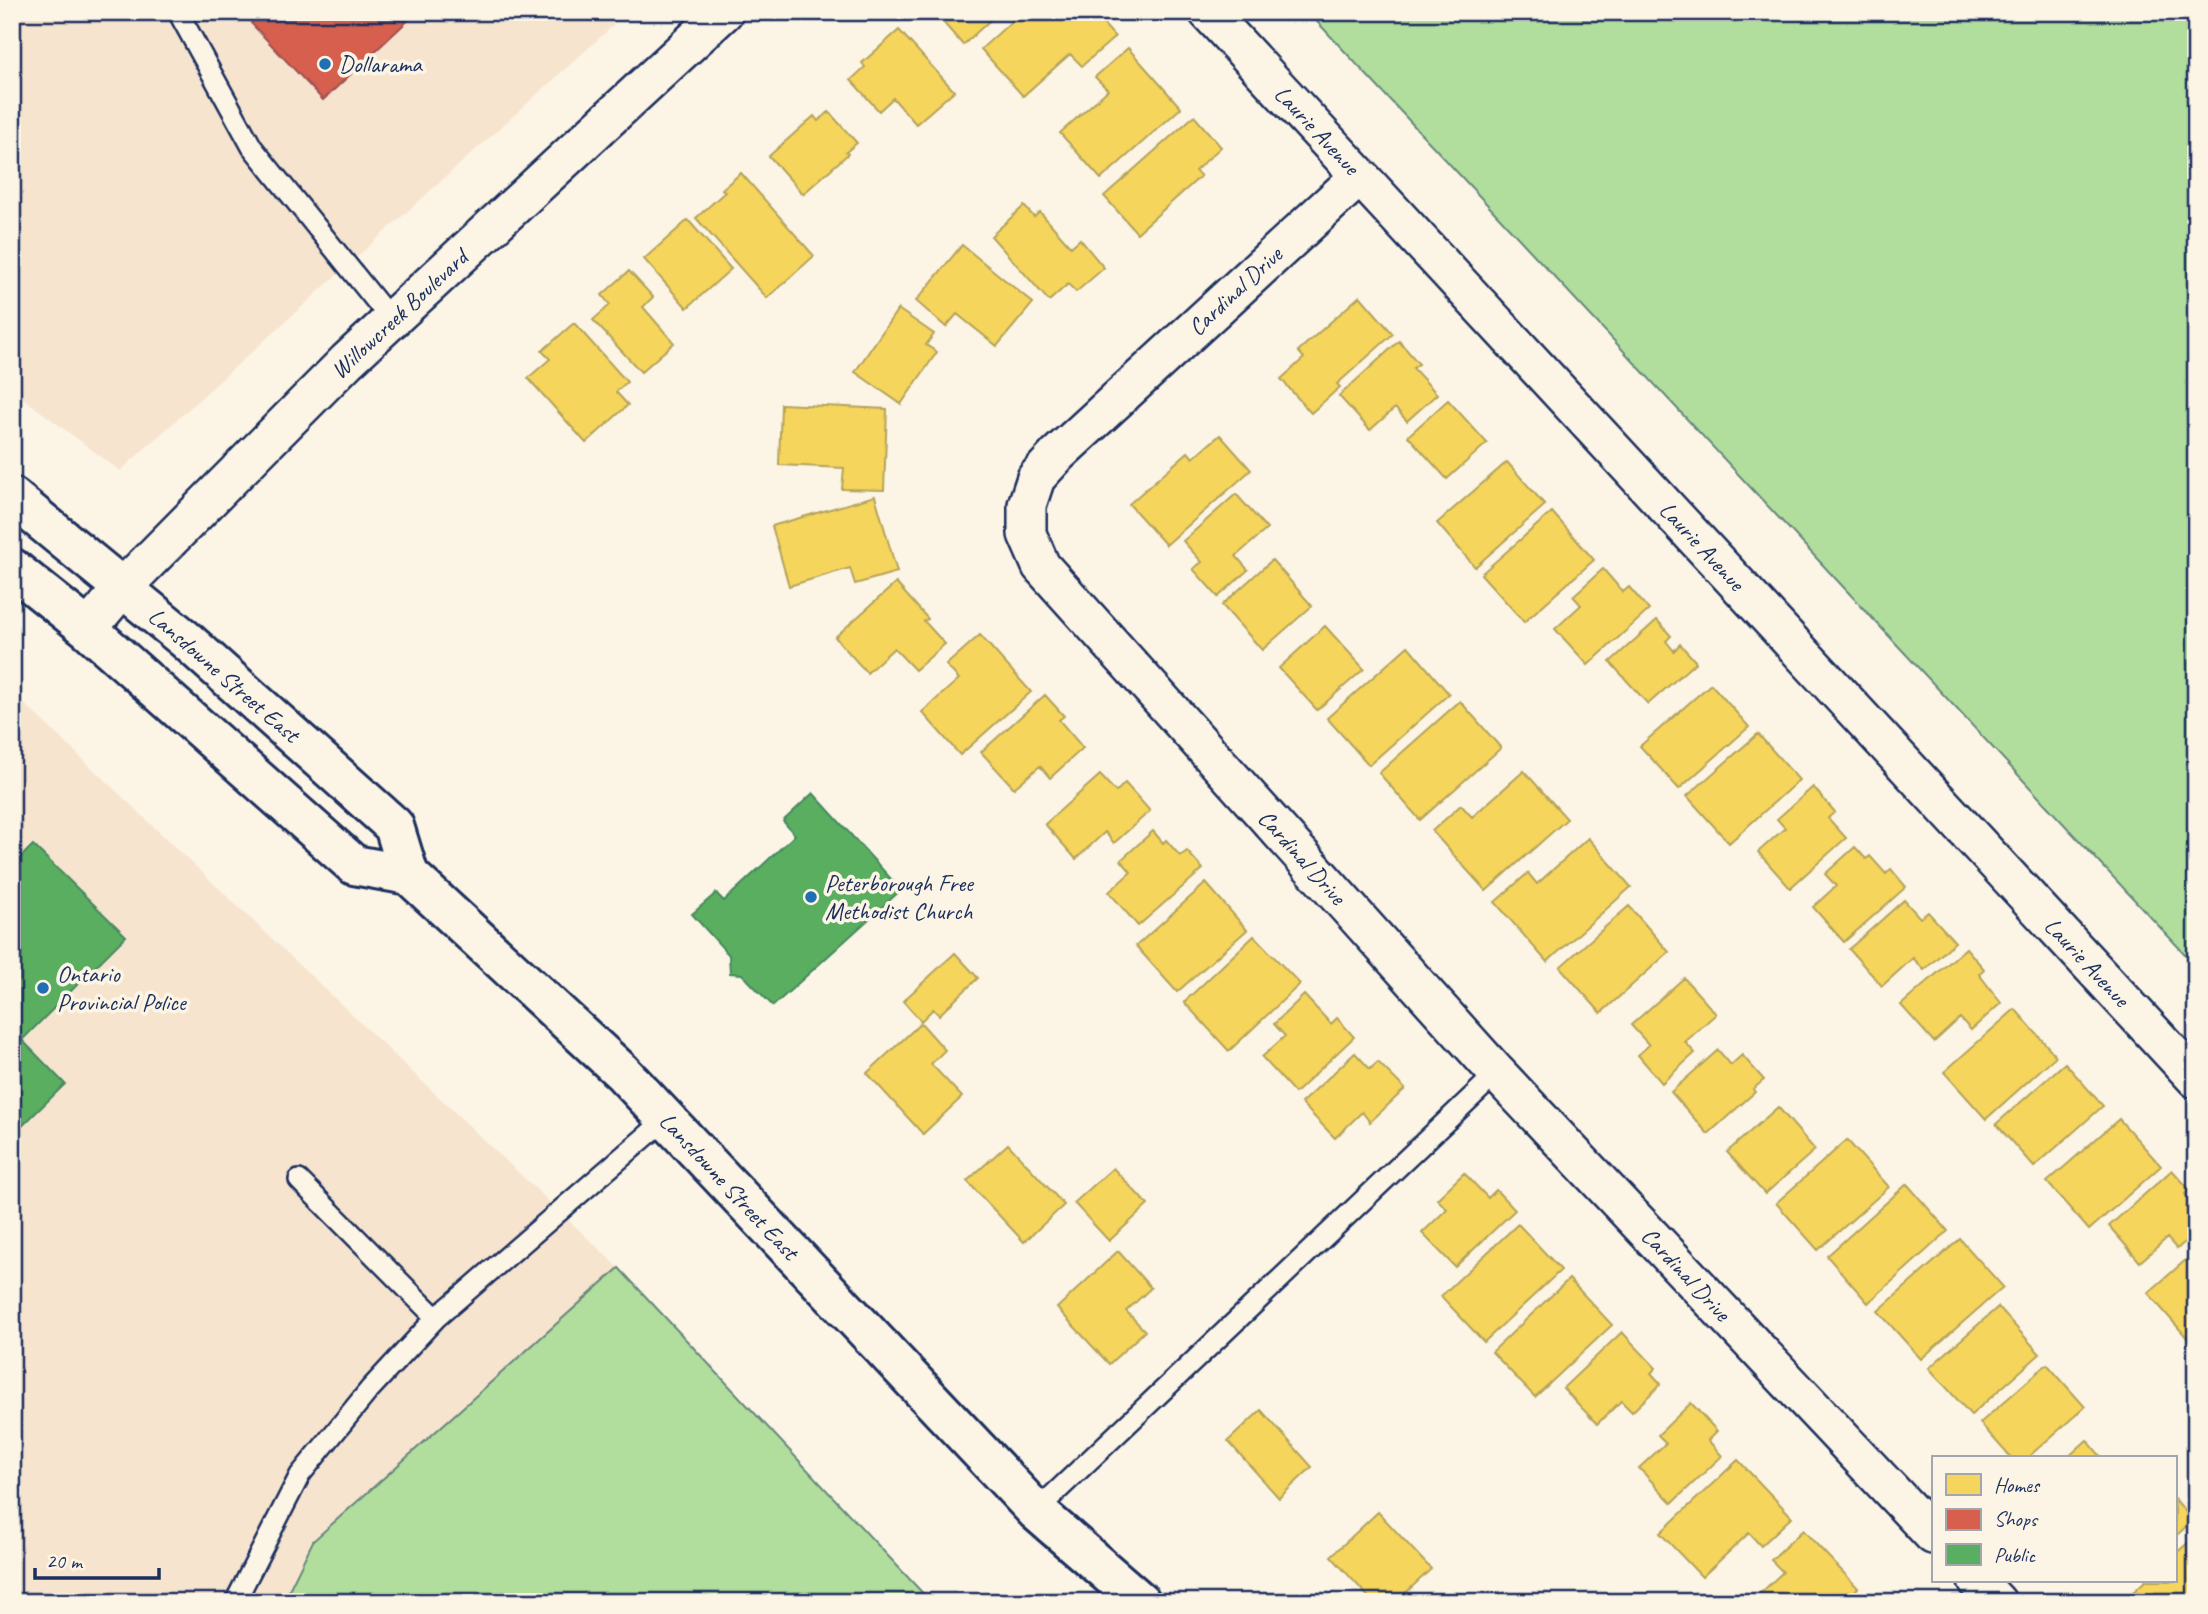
<svg xmlns="http://www.w3.org/2000/svg" width="2208" height="1614" font-family="Caveat,sans-serif">
	<rect width="100%" height="100%" fill="#fcf5e5"/>
	<filter id="ink" filterUnits="userSpaceOnUse"><feTurbulence type="fractalNoise" baseFrequency=".0143" numOctaves="2"/><feDisplacementMap in="SourceGraphic" scale="14" xChannelSelector="R" yChannelSelector="G"/><feConvolveMatrix kernelMatrix="1 2 1 2 8 2 1 2 1" color-interpolation-filters="sRGB"/></filter>
	<g filter="url(#ink)">
		<path fill="#f7e4cf" d="M12,12H606L614,25L120,471L12,390Z
			M12,692L619,1268L313,1541L283,1602H12Z"/>
		<path fill="#b1de9c" stroke="#66867d" stroke-width="2" d="M1308,12H2196V966Z
			M619,1268L931,1602H283L313,1541Z"/>
		<path fill="#f6d55c" stroke="#b4a35d" stroke-width="2" d="M934,12H999L963,45Z
			M1022,12H1093L1115,37L1082,66L1070,54L1023,96L981,49Z
			M899,30L954,91L916,124L893,98L879,111L851,80L865,67L862,63Z
			M1128,48L1181,108L1101,179L1060,133L1108,90L1095,77Z
			M829,112L857,143L846,152L848,154L803,194L769,156L814,116L818,121Z
			M1194,116L1221,147L1195,171L1201,176L1137,233L1104,196Z
			M741,173L814,256L767,298L696,218L725,192L722,189Z
			M1024,206L1034,217L1040,212L1071,247L1080,239L1104,268L1076,292L1068,284L1049,301L991,236Z
			M688,220L731,269L687,308L644,259Z
			M962,245L1033,303L997,346L957,314L946,327L916,301Z
			M629,271L653,297L643,307L674,343L641,372L593,320L610,305L602,295Z
			M1360,296L1393,334L1337,384L1340,387L1311,413L1281,379L1304,358L1298,351Z
			M898,309L934,334L926,345L937,352L901,404L855,372Z
			M574,323L627,382L616,392L628,405L586,443L528,378L550,359L542,351Z
			M1399,341L1419,364L1413,368L1437,394L1407,421L1395,408L1370,430L1339,396Z
			M1448,400L1487,443L1447,479L1408,436Z
			M781,404L887,409L884,490L842,489L844,468L779,465Z
			M1220,435L1251,470L1166,545L1129,504L1188,452L1193,458Z
			M1507,462L1545,505L1475,567L1437,523Z
			M1236,494L1267,529L1236,556L1248,570L1218,597L1193,569L1202,562L1183,541Z
			M875,496L897,572L855,584L850,568L789,586L772,526Z
			M1552,512L1594,560L1524,622L1481,574Z
			M1272,560L1312,606L1262,650L1222,605Z
			M1603,569L1623,592L1629,587L1649,610L1588,665L1555,629L1581,605L1573,596Z
			M896,583L928,619L924,621L945,644L915,670L894,648L867,673L835,637Z
			M1657,620L1671,636L1666,641L1674,651L1680,644L1696,662L1648,704L1610,662Z
			M1325,626L1364,669L1317,710L1279,668Z
			M980,635L1031,692L960,755L922,712L959,679L946,665Z
			M1408,646L1449,694L1369,765L1327,718Z
			M1711,684L1749,727L1679,789L1640,746Z
			M1045,695L1064,716L1059,720L1083,748L1050,778L1040,766L1014,788L981,752Z
			M1460,701L1501,748L1420,820L1379,773Z
			M1758,734L1799,780L1729,843L1687,796Z
			M1524,771L1567,819L1486,891L1432,831L1461,805L1472,817Z
			M1100,775L1116,792L1125,783L1150,811L1114,843L1105,832L1076,859L1045,824Z
			M1813,787L1835,812L1828,818L1846,838L1790,888L1758,852L1785,828L1777,819Z
			M1153,831L1163,843L1166,840L1180,856L1187,851L1203,869L1138,926L1109,892L1131,872L1121,860Z
			M1588,838L1631,887L1547,962L1495,902L1528,873L1537,884Z
			M1855,847L1866,859L1870,856L1886,874L1891,869L1906,887L1844,942L1813,907L1836,886L1825,874Z
			M1206,883L1247,930L1177,992L1136,946Z
			M1904,900L1920,918L1928,912L1955,942L1924,970L1913,958L1882,986L1849,949Z
			M1629,906L1669,952L1601,1013L1560,967Z
			M1254,936L1300,984L1229,1051L1184,1002Z
			M1966,948L1984,969L1979,974L2001,1003L1971,1030L1960,1018L1934,1042L1901,1005Z
			M955,953L978,978L939,1015L933,1009L921,1021L903,1001Z
			M1684,978L1716,1014L1685,1042L1695,1053L1662,1083L1638,1055L1649,1045L1631,1025Z
			M1304,995L1331,1024L1337,1018L1354,1037L1295,1093L1262,1057L1285,1036L1274,1024Z
			M2015,1009L2056,1056L1986,1119L1944,1072Z
			M921,1023L945,1050L931,1064L962,1097L923,1134L867,1073Z
			M1718,1050L1731,1065L1742,1055L1764,1080L1753,1089L1755,1092L1708,1134L1671,1092Z
			M1355,1053L1370,1069L1378,1062L1405,1089L1370,1122L1362,1112L1335,1138L1301,1103Z
			M2065,1063L2103,1106L2034,1167L1996,1124Z
			M1778,1107L1815,1150L1765,1194L1727,1152Z
			M2119,1119L2161,1166L2089,1230L2047,1182Z
			M1847,1140L1889,1187L1818,1250L1776,1203Z
			M1008,1144L1064,1205L1024,1242L967,1181Z
			M1113,1168L1148,1205L1109,1241L1074,1203Z
			M2172,1170L2190,1190L2185,1194L2196,1207V1232L2177,1249L2167,1238L2140,1262L2109,1226Z
			M1464,1173L1488,1198L1496,1190L1515,1210L1455,1267L1422,1233L1447,1209L1437,1199Z
			M1907,1184L1948,1231L1868,1303L1827,1256Z
			M1518,1224L1561,1270L1484,1342L1441,1296Z
			M1960,1239L2003,1287L1921,1359L1878,1311Z
			M1118,1251L1151,1288L1126,1311L1145,1331L1109,1364L1057,1308Z
			M2196,1251V1334L2189,1340L2148,1293Z
			M1569,1279L1612,1325L1535,1397L1492,1352Z
			M1998,1307L2040,1354L1971,1415L1929,1368Z
			M1622,1332L1656,1368L1651,1373L1661,1384L1632,1412L1621,1401L1597,1424L1563,1388Z
			M2047,1364L2085,1407L2027,1458H2011L1980,1423Z
			M1691,1403L1717,1431L1708,1440L1722,1456L1672,1503L1639,1468L1666,1443L1658,1435Z
			M1261,1410L1312,1467L1279,1498L1228,1441Z
			M2087,1440L2102,1458H2067Z
			M1738,1460L1792,1517L1761,1546L1749,1533L1702,1577L1660,1533Z
			M2175,1499L2193,1520L2175,1537Z
			M1378,1512L1431,1569L1396,1602H1373L1331,1556Z
			M1803,1530L1858,1588L1843,1602H1751L1783,1572L1771,1560Z
			M2196,1536V1602H2142L2133,1592L2145,1581H2175V1554Z"/>
		<path fill="#d6604d" stroke="#9e5152" stroke-width="2" d="M262,12H417L323,100L251,23Z"/>
		<path fill="#5aae61" stroke="#478860" stroke-width="2" d="M813,793L901,890L773,1006L742,974L730,973L729,955L692,914L716,893L724,901L795,835L783,821Z
			M33,845L126,936L22,1040L65,1084L12,1136V866Z"/>
		<g fill="none" stroke-linecap="round" stroke-linejoin="round">
			<g stroke="#1b2f5e" stroke-width="24">
				<path id="service" d="M178,12L252,147L392,321
					M299,1180L436,1318
					M1036,1511L1497,1073
					M235,1602L300,1475L370,1389L436,1318L666,1119"/>
			</g>
			<g stroke="#1b2f5e" stroke-width="42">
				<path id="minor" d="M1208,12L2196,1079
					M1360,176L1058,454L1036,478L1027,505V534L1041,566L1497,1073L1933,1535
					M88,629L123,587L347,361L724,12
					M1977,1581L1997,1602"/>
			</g>
			<g stroke="#1b2f5e" stroke-width="44">
				<path id="secondary" d="M12,497L186,640L394,826L409,875L622,1072L1036,1511L1141,1602
					M12,568L88,629L354,865L409,875"/>
			</g>
			<use href="#service" stroke="#fcf5e5" stroke-width="19"/>
			<use href="#minor" stroke="#fcf5e5" stroke-width="37"/>
			<use href="#secondary" stroke="#fcf5e5" stroke-width="38"/>
		</g>
	</g>
	<g fill="#1f6fb2" stroke="#fcf5e5" stroke-width="2.5">
		<circle cx="325" cy="64" r="7"/>
		<circle cx="811" cy="897" r="7"/>
		<circle cx="43" cy="988" r="7"/>
	</g>
	<g text-anchor="middle" dominant-baseline="central" stroke-width="7" stroke-linejoin="round" paint-order="stroke">
		<g font-size="24" fill="#1b2f5e" stroke="#fcf5e5" text-anchor="start">
			<text x="339" y="64">Dollarama</text>
			<text x="825" y="883">Peterborough Free<tspan x="825" dy="28">Methodist Church</tspan></text>
			<text x="57" y="974">Ontario<tspan x="57" dy="28">Provincial Police</tspan></text>
		</g>
		<g font-size="24" fill="#1b2f5e" stroke="#fcf5e5">
			<text transform="translate(1317 130) rotate(47)">Laurie Avenue</text>
			<text transform="translate(1235 291) rotate(-43)">Cardinal Drive</text>
			<text transform="translate(399 314) rotate(-43)">Willowcreek Boulevard</text>
			<text transform="translate(1702 546) rotate(47)">Laurie Avenue</text>
			<text transform="translate(224 675) rotate(41)">Lansdowne Street East</text>
			<text transform="translate(1302 857) rotate(48)">Cardinal Drive</text>
			<text transform="translate(2087 962) rotate(47)">Laurie Avenue</text>
			<text transform="translate(729 1186) rotate(47)">Lansdowne Street East</text>
			<text transform="translate(1686 1274) rotate(47)">Cardinal Drive</text>
		</g>
	</g>
	<rect width="2208" height="1614" fill="none" stroke="#fcf5e5" stroke-width="42"/>
	<rect x="21" y="21" width="2166" height="1572" fill="none" stroke="#1b2f5e" stroke-width="2.5" filter="url(#ink)"/>
	<rect x="1932" y="1456" width="245" height="126" fill="#fcf5e5" stroke="#a2a6af" stroke-width="2"/>
	<rect x="1946" y="1474" width="35" height="21" fill="#f6d55c" stroke="#a2a6af" stroke-width="2"/>
	<text x="1994" y="1492" font-size="21" fill="#1b2f5e">Homes</text>
	<rect x="1946" y="1509" width="35" height="21" fill="#d6604d" stroke="#a2a6af" stroke-width="2"/>
	<text x="1994" y="1526" font-size="21" fill="#1b2f5e">Shops</text>
	<rect x="1946" y="1544" width="35" height="21" fill="#5aae61" stroke="#a2a6af" stroke-width="2"/>
	<text x="1994" y="1562" font-size="21" fill="#1b2f5e">Public</text>
	<path d="M35 1568v10h124v-10" fill="none" stroke="#1b2f5e" stroke-width="3.5"/>
	<text x="46" y="1568" font-size="21" fill="#1b2f5e" stroke="#fcf5e5" stroke-width="5" paint-order="stroke">20 m</text>
</svg>
